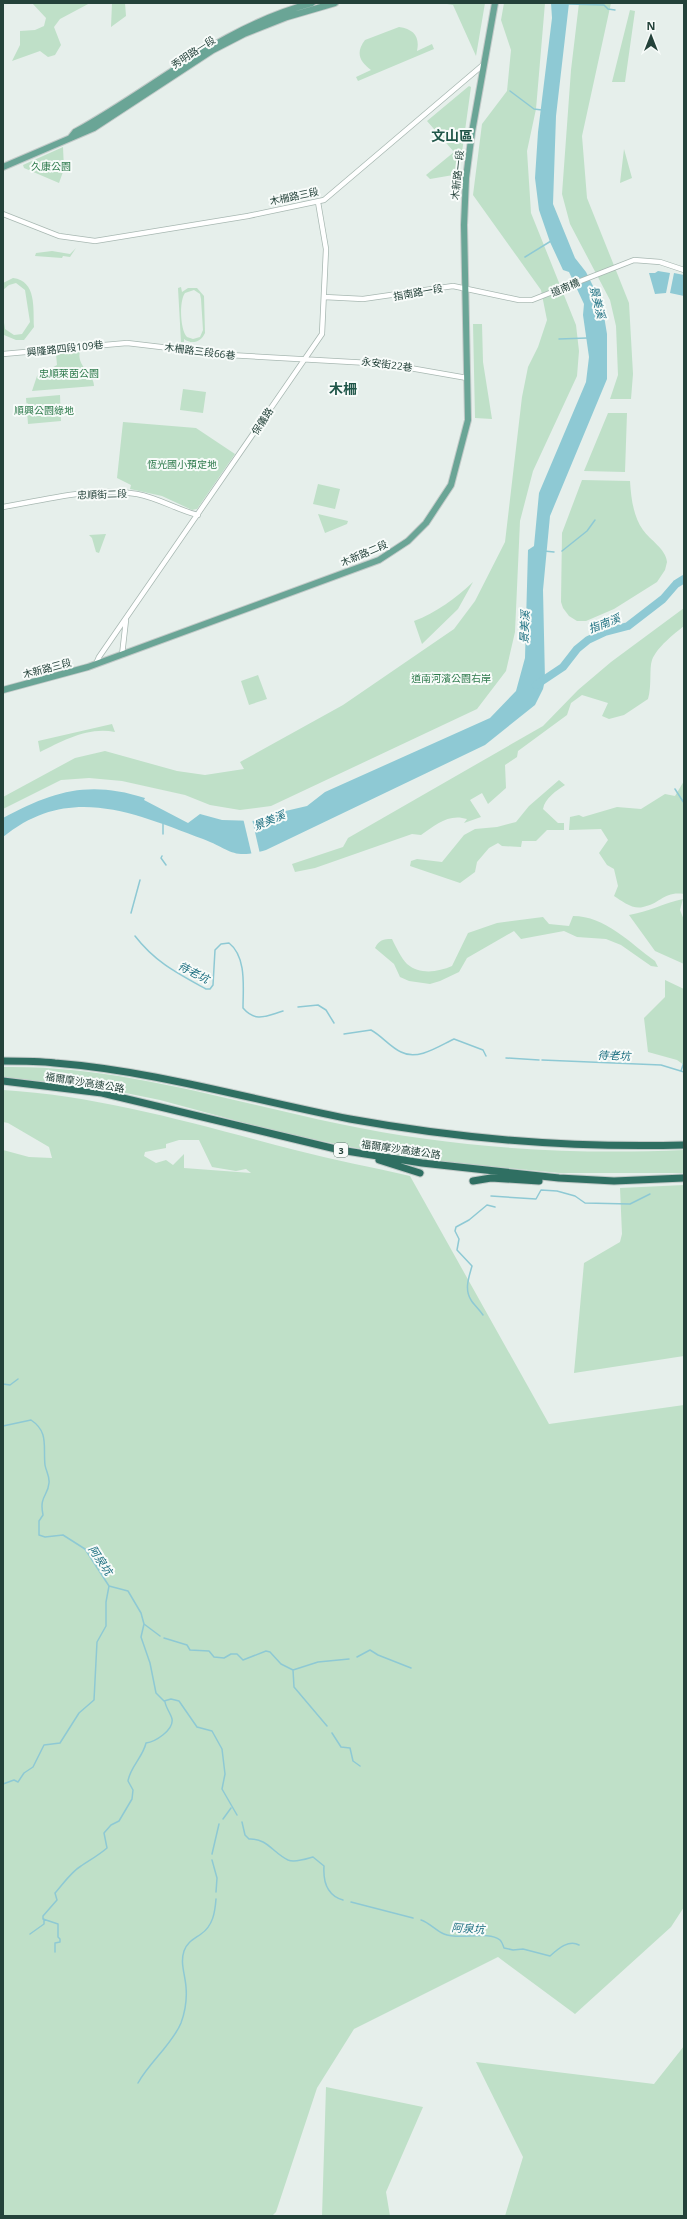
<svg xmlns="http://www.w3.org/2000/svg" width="687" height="2219" font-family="'Open Sans','Noto Sans TC',sans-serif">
	<rect width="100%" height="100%" fill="#e6efeb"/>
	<path fill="#bfe0c8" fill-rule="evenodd" d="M32,3H90L60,19L54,27L61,45L55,55L48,57L40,51L12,61L20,45V31L35,30L44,26L46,18Z
		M112,3H125L126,16L111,27Z
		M441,3H485L476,56L453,5Z
		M504,3H545L536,109L527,151L531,213L576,325L579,351L577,376L533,471L520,521L515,632L506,671L477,709L271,806L240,810L210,805L185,795L122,781L89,778L61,780L3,809V797L75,758L105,751L177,771L205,775L244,769L240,762L343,705L454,629L475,601L505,542L522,397L528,367L538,347L547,320L541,290L473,195L482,124L507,91L511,50L501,20Z
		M579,3H611L582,136L587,198L629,303L633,374L631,399H610L618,375L616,326L610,300L570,224L562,194L571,70Z
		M630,10L635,11L625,82H612Z
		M399,27C414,29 420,37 417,51L432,44L434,49L358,81L356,77L371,70C360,62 355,53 365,40Z
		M469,86L471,87L459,174L430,179L426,175L454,152L427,121Z
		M63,147L64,169L59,183L24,168L23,165Z
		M624,149L632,178L620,183Z
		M76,248L70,257L63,256L62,258L35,256L36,253L52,251L70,254Z
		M13,278C37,281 33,309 34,327L24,340H16L4,335L3,342V316L5,329L14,335L22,334L30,322L25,290L16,283L9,285L3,290V283Z
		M181,287L182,292L188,288H197L204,296L205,333C201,342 192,345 184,339V342H181L178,288ZM194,290L200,294L201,299L203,330L200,337L193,339L187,337C180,330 179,301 185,293Z
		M473,324H482L483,362L492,419L475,418Z
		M80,351C76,367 94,373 94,386L32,391L37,376L57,365L56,354Z
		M183,389L206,392L203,413L180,410Z
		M60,395L61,421L28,424L26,398Z
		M608,413H627L625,472L584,471Z
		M123,422L196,428L235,454L197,509L192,510L162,496L130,489L131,485L117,478Z
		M582,480L630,481C631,497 633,516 643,530C650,540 666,549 667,562L665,570L657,582L614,609L586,621H577L569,616L563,608L561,602L562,533Z
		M318,484L340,489L335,509L313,504Z
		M318,514L348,521L347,524L325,533Z
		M106,534L99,553L96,552L92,538L89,535Z
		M473,582L458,609L422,644L414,621C436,613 456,598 473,582Z
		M684,608V626C674,634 657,647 652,660C649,668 652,686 648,699L624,715L609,719L602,716L608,703L582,695L571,703L567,715L518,751L517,757L505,765L506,788L488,804L482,793L470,800L481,817L464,823L467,819C449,813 435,825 421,835L412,834L315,868L295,872L292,864L343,847L348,838L543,726L578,690L611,662Z
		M258,675L267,699L249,705L241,681Z
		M112,724L115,732C89,726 62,741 40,752L38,741Z
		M559,780L565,785C556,791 545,798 543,809L558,823H564V830H547L536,841H522L521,847L502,846L498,843L489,848L477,862L475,872L460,883L410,866L411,861L417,859L442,862L464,835L475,829L497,827L516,822L529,806Z
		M684,781V894C664,891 660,904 643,907C633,910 622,901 614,896L618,886L614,869L607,865L599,853L608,840L601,829L569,830L570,817L579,815L583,817L617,807L641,809L665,794L675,796Z
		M683,899L680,910L684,920V964L655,951L629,915C648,912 664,903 683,899Z
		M573,916C605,916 630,943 655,961L658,967L651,966L621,945L606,939L577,937L564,931L521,939L514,931L467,958L459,972L440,981L430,984L409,981L400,977L394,964L375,948C379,940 383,939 392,939C396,947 401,958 407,964C420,975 438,972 452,966L468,933L497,923L543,917L549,924L569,926Z
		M665,980L684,989V1065L677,1060L648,1052L644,1018L665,997Z
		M3,1067C118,1065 229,1101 340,1124C454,1148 568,1155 684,1150V1173H560L411,1159L282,1133L160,1100L106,1089L3,1077Z
		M3,1090C102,1096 199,1125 295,1150C333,1160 372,1167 410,1176L549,1424L684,1405V1907L671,1927L575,2014L498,1957L354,2029L317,2088L276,2212L272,2216H3V1150L29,1157L52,1158L49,1147L8,1123L3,1122ZM179,1140H199L212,1167L236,1171L246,1169L251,1173L184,1168V1154L173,1165L166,1160L156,1163L144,1156L145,1152L166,1148V1144Z
		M684,1185V1356L574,1373L584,1263L620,1242L622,1234L620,1188Z
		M684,2046V2216H505L523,2157L476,2062L654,2084Z
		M326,2087L423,2107L386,2192L390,2216H322Z"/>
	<path fill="#8ec9d4" d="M551,3H569L556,116L553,204L575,258L586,272L602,304L607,334V379L550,516L543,590L545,680L543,689L535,705L485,745L266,850C232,860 232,850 203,839C134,813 69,783 3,837V818C53,791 89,780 145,798L144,800L188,823L200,814L222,820L259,821L277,813L307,806L325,792L490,718L516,691L525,658L528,550L534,546L539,493L586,382L589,357L583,315L584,304L569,272L563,270L550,242L539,210L535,178L538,132L552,18Z
		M658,271L670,273L666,293L655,294L649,273H655Z
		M674,273L684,275V296L670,293Z"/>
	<path fill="#e6efeb" d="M243,818L252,819L260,854L252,856Z"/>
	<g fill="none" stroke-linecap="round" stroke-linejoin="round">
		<path stroke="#8ec9d4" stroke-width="1.5" d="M569,4L604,5L608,9L615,10
			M510,91L534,109L542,110
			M525,257L551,241
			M559,339L587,338
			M544,551L554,552
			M562,551L587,531L595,520
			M675,789L684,803
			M163,824V834
			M162,856L161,858L166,865
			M131,913L140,880
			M135,936C155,962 177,973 206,989H210L213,985L215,950L221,944L229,943C247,957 243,988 243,1008C256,1023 266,1016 283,1011
			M298,1007L318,1005L326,1010L334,1023
			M344,1034L371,1030C382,1036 390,1047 401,1052C418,1061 439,1046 454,1039L483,1050L486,1056
			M506,1058L539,1060
			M542,1060L661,1065L684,1072
			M681,1071L684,1062
			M491,1196L536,1199L541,1190L557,1191L575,1196L585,1203L630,1204L650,1194
			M483,1315C479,1309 474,1305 471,1300C464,1289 469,1277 472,1266L457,1250L459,1239L455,1231L456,1227L469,1220L487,1205L495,1207
			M3,1384L10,1385L18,1379
			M3,1426L31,1420C49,1432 43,1446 45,1465C46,1471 50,1477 49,1483C48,1496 39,1496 43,1515L39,1521V1535L45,1537L63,1535L85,1549L109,1586L128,1591L141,1613L144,1624L141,1637L150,1663L156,1693L164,1701L171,1699L179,1701L197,1727L212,1731L222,1749L225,1774L222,1789L237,1815
			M144,1624L160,1636
			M164,1638L187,1645L190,1650L209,1651L214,1657L224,1658L231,1654H237L243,1660L266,1651L270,1652L281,1664L293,1670L318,1662L349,1659
			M357,1657L370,1650L378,1655L411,1668
			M293,1670L294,1687L327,1726
			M332,1733L341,1747L350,1748L353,1761L360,1766
			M3,1784L14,1780L18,1782L24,1773L33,1767L44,1745L60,1743L79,1713L94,1700L97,1642L106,1626V1602L109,1586
			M223,1819L231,1808
			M242,1822L245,1835L249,1839C267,1838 273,1853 288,1860C295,1863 306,1859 313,1857L324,1866C323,1881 326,1895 343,1900
			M212,1854L219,1824
			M212,1860L217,1878L216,1892
			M351,1902L413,1918
			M421,1920C430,1923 436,1931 444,1934C460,1941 487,1930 500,1940C502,1942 503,1945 504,1948L513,1950L523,1949L550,1956C558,1949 569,1939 579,1945
			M30,1934L44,1924V1919
			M55,1952V1943L60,1942V1939L58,1937V1924L43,1919V1916L57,1900L55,1893C63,1884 71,1872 81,1866C90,1860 99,1855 107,1848L104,1833L111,1825L119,1821L132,1799L133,1790L128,1781C130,1767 143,1757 146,1743C155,1742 174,1730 172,1719C171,1714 166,1708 165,1702
			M138,2083C149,2063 173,2043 181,2023C185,2012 187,1998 186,1987C185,1974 180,1963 184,1951C187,1942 194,1939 201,1934C213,1926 215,1912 216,1899"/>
		<path stroke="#8ec9d4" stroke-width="8" d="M536,685L563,667L577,649L588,640L605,632L628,626L663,599L676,584L684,579"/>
		<g stroke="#a8b8b2" stroke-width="6">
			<path id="minor" d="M3,214L59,236L95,241L248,216L324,200L484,64
				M324,297L363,299L453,286L519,300H532L634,260L660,262L684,270
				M3,354L127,343L229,355L387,364L467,378
				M3,507C46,500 93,486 137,494C159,498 177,510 198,515
				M122,655L126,620
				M96,664L99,657L322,334L326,249L318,202"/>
		</g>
		<g stroke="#c2cac8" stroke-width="8">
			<path id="major" d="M71,137L75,132C157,87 219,28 312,3
				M3,167L94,128L213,50L244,34L287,17L335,3
				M3,690L88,667L379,560L408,541L426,523L451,485L468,420L464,225L466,178L472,132L495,3"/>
		</g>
		<g stroke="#c2cac8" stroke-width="9">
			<path id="highway" d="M3,1061C20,1061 38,1061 55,1063C155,1071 252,1100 350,1119C460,1139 572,1148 684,1145
				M3,1081L102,1093L340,1150L422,1163L559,1178L614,1181L684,1178
				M379,1160L420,1173
				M473,1181L491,1178L539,1181"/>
		</g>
		<use href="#minor" stroke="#fff" stroke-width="4.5"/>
		<use href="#major" stroke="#6aa596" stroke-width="6"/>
		<use href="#highway" stroke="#2f6f62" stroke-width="7"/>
	</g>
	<g text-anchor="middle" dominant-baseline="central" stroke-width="4" stroke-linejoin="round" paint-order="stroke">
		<rect fill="#f7fbf9" stroke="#637a73" stroke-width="1" x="334" y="1143" width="14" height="14" rx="3"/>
		<g font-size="9" font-weight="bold" fill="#24423a">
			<text x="341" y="1150">3</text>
		</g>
		<g font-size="10" fill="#24423a" stroke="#f7fbf9">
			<text transform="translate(193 52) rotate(-33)">秀明路一段</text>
			<text transform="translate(457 175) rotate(-84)">木新路一段</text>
			<text transform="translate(294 196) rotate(-12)">木柵路三段</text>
			<text transform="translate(565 287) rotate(-23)">道南橋</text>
			<text transform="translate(418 292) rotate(-10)">指南路一段</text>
			<text transform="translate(65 348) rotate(-6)">興隆路四段109巷</text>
			<text transform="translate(200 351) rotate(7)">木柵路三段66巷</text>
			<text transform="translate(387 364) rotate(7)">永安街22巷</text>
			<text transform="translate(262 421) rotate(-56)">保儀路</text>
			<text transform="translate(102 494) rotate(-2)">忠順街二段</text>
			<text transform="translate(364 553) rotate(-23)">木新路二段</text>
			<text transform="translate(47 668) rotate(-15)">木新路三段</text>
			<text transform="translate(85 1082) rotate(9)">福爾摩沙高速公路</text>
			<text transform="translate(401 1149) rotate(8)">福爾摩沙高速公路</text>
		</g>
		<g font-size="10" fill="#2d7a4b" stroke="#f7fbf9">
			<text x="51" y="166">久康公園</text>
			<text x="69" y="373">忠順萊茵公園</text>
			<text x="44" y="410">順興公園綠地</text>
			<text x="182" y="464">恆光國小預定地</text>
			<text x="451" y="678">道南河濱公園右岸</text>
		</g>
		<g font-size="11" font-style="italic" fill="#1c6f80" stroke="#f7fbf9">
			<text transform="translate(598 302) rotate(76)">景美溪</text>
			<text transform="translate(604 623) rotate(-21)">指南溪</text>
			<text transform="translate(524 627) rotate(-87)">景美溪</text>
			<text transform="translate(269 820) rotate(-22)">景美溪</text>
			<text transform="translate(194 972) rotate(27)">待老坑</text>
			<text transform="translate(614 1055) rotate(2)">待老坑</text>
			<text transform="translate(101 1560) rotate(56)">阿泉坑</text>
			<text transform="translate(468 1928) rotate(4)">阿泉坑</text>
		</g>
		<g font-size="14" font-weight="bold" fill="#1f5548" stroke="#f7fbf9">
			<text x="452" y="135">文山區</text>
			<text x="343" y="388">木柵</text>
		</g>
	</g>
	<rect width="687" height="2219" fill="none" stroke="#24423a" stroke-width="8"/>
	<g transform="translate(651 36)" stroke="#f7fbf9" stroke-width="3" paint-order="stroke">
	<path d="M0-3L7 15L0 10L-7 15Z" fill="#24423a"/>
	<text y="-6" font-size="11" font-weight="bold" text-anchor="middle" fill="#24423a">N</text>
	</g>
</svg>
